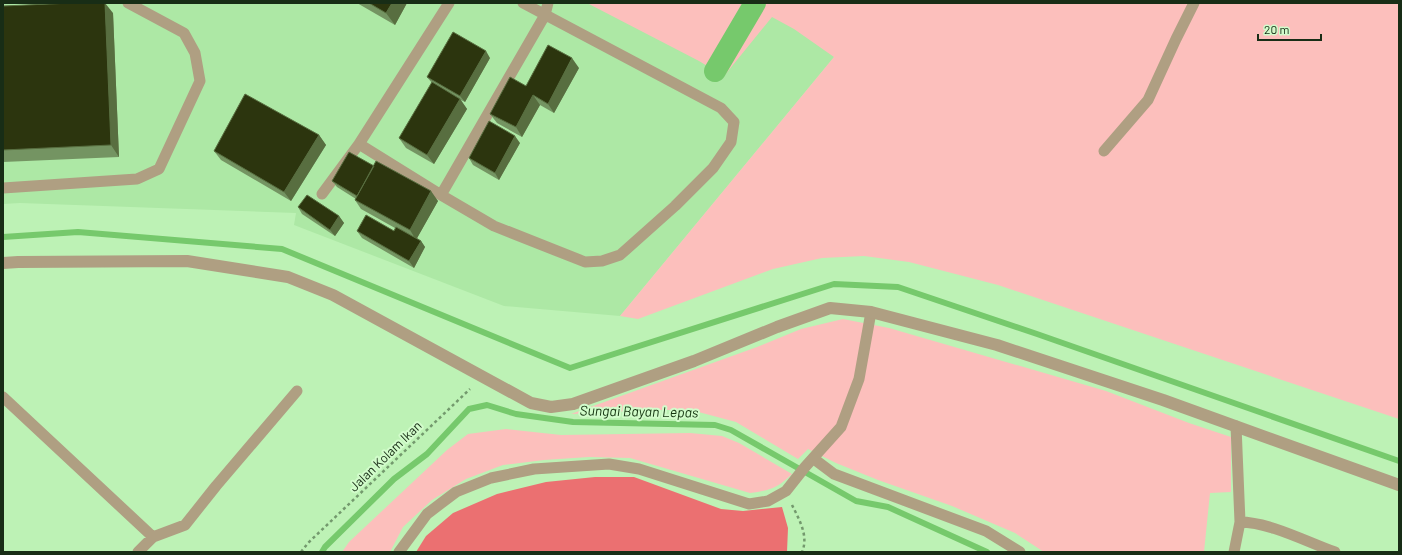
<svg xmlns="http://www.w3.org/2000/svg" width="1402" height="555" font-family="Barlow,sans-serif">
	<rect width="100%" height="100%" fill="#bdf2b5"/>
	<path fill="#ade8a5" d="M3,3H818L834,57L620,316L504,306L294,225L296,213L20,203L3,204Z"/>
	<path fill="#fcbfbc" d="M587,3H634L640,4L648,3H1399V419L998,285L909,262L864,256L822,258L773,269L638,319L620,316L834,57L794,29L772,17L724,76L699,61Z
		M843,319L889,328L1106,391L1189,423L1231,437V492L1210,493L1204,552H1044L1015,533L952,506L878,480L836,463L808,449L798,459L736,422L691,410H656L571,414L757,347L801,329Z
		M506,429L561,435L690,433L722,436L739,443L792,474C776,489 771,490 750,493L630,458L589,457L544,460L503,465L466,479L432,500L403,527L390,552H342L349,542L447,450L468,434Z"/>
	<path fill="#eb7071" d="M595,477H634L721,509L743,511L782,507L788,528L787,552H416L426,536L453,513L497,494L546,482Z"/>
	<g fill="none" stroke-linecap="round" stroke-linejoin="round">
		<path stroke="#76c96c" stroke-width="6" d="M3,237L78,232L282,249L570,368L834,284L898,287L1037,334L1399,461
			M322,552L325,547L394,479L427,454L469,409L487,405L516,414L573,422L715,425L731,430L856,501L888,507L987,552"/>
		<path stroke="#76c96c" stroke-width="22" d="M715,71L755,3"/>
		<path stroke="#73996d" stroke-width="2.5" stroke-dasharray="3 3" stroke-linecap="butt" d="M792,505C799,519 809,536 802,552
			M301,552L308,543L470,389"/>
		<path stroke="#af9f82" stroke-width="11" d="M449,3L359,144L441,195L545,15L548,3
			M1104,151L1148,100L1176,39L1194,3
			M3,188L137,179L159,169L200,81L195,53L184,33L128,3
			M322,194L359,144
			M441,195L494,226L585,262L602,261L620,255L675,206L713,168L731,142L734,122L721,108L523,3
			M3,397L153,537
			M814,459L834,474L986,531L1020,552
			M1240,522C1269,522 1307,542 1335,552
			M138,552L153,537L185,525L216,486L297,391
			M399,552L427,514L456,492L491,478L534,469L609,464L639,469L749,504L768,501L786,491L805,467L841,427L859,379L871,312
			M1234,552L1240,522L1236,426"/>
		<path stroke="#af9f82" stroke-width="12" d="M3,263L18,262L187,261L288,277L333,295L531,403L551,407L573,404L694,361L777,327L830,308L871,312L997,345L1163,400L1399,485"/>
	</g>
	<path fill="#749462" d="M357,3H407L395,25Z
		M3,6L113,13L119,157L3,162Z
		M490,58L465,102L461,100L467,109L434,164L406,148L399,138L432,83L427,77Z
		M579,68L554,113L540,105L522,137L497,123L490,114L526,86Z
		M319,135L326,145L291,201L221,160L214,151Z
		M520,143L499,180L473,165L469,158Z
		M374,166L438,201L417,238L421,241L425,247L414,268L362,238L357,231H394L395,228L361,209L355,200L356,199L337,187L332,181Z
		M298,207L339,216L344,223L335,236L302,214Z"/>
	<path fill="#586e40" d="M105,3L113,13L119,157L111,145Z
		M392,3H407L395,25L386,13Z
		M486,51L490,58L465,102L460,96Z
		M572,58L579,68L554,113L548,104Z
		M533,95L540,105L522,137L516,127Z
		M460,99L467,109L434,164L427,155Z
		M319,135L326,145L291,201L284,192Z
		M515,136L520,143L499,180L495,173Z
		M431,191L438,201L416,240L410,230Z
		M339,216L344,223L335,236L330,230Z
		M421,241L425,247L414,268L409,261Z"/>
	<path fill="#2c350e" stroke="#586e40" d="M72,3H105L111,145L3,150V6Z
		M369,3H392L386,13Z
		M453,32L486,51L460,96L427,77Z
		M548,45L572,58L548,104L533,95L516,127L490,114L510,77L526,86Z
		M432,82L460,99L427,155L399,138Z
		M245,94L319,135L284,192L214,151Z
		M489,121L515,136L495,173L469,158Z
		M349,152L374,166L357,196L332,181Z
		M376,161L431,191L410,230L355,200Z
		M307,195L339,216L330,230L298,207Z
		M366,215L394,231L396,227L421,241L409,261L357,231Z"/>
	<g text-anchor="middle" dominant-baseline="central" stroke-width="4" stroke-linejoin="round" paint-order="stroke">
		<g font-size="13" fill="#182d16" stroke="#d2fccb">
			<text transform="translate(385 456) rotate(-44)">Jalan Kolam Ikan</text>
		</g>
		<g font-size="14" font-style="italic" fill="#143410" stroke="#d2fccb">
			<text transform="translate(639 411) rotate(1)">Sungai Bayan Lepas</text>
		</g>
	</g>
	<rect width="1402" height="555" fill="none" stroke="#182d16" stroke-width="8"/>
	<path d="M1258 34v6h63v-6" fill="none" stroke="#182d16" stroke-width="2"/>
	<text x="1264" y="34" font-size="12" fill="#182d16" stroke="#d2fccb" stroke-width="3" paint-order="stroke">20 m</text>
</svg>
